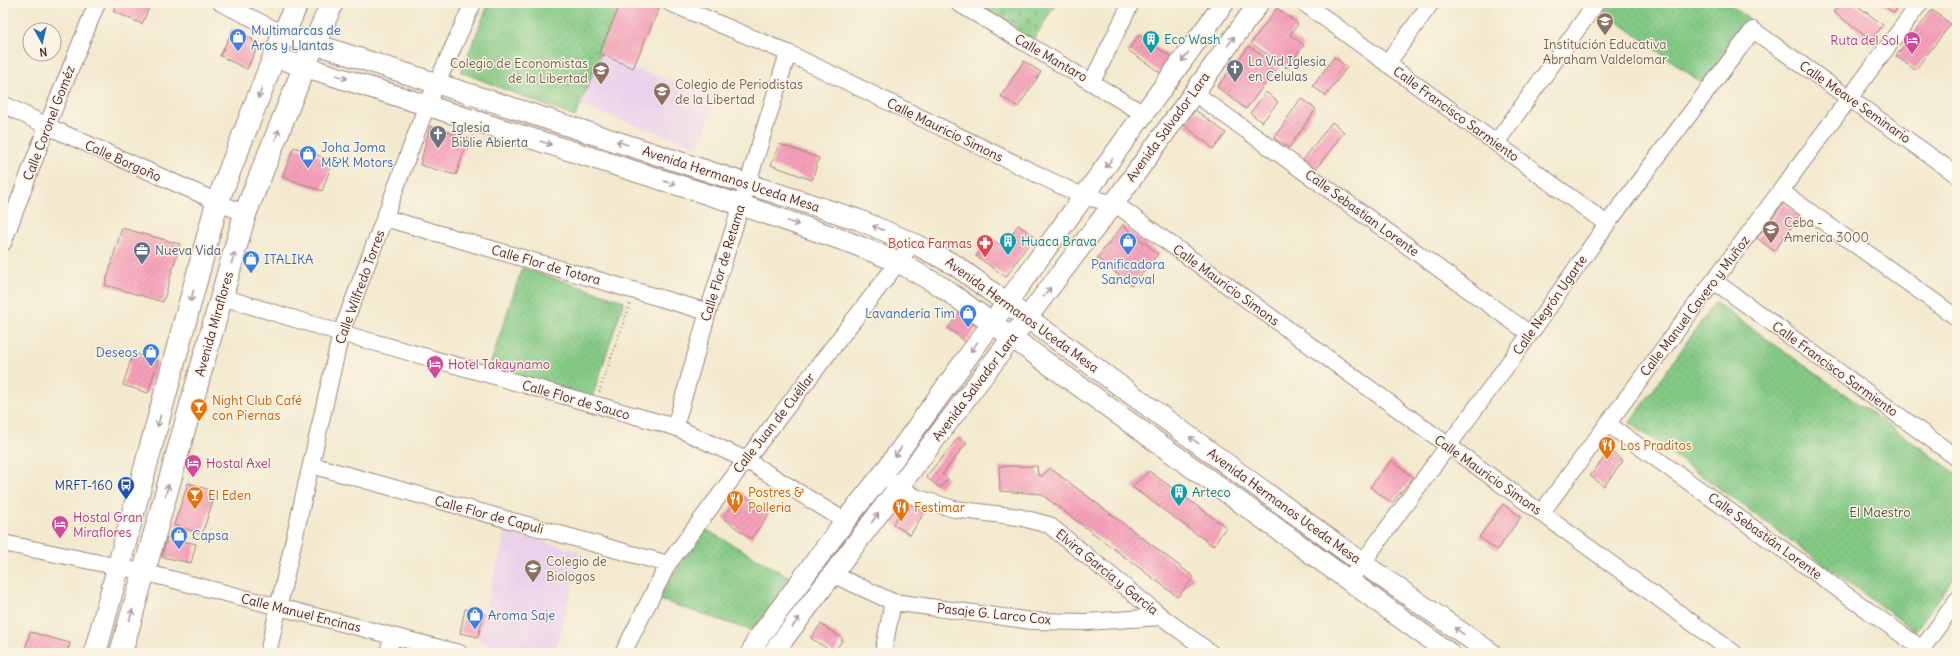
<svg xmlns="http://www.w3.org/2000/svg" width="1960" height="656" font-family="Delius,sans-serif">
	<defs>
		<pattern id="cemetery-stones" width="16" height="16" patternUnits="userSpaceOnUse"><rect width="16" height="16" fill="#83c984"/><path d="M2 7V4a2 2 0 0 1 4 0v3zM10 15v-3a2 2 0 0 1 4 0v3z" fill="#73ac72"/></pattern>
		<pattern id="park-dots" width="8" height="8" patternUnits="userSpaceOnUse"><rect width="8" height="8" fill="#83c984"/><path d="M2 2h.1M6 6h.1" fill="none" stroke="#73ac72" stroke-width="1.8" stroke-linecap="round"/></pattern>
		<pattern id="building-hatch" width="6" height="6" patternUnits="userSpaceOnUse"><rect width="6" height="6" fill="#f6a0ba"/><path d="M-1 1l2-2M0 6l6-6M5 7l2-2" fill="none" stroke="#d489a0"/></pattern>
	</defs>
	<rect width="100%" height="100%" fill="#fcf5e5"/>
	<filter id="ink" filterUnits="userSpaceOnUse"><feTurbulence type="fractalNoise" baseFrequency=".025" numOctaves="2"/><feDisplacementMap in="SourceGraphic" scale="8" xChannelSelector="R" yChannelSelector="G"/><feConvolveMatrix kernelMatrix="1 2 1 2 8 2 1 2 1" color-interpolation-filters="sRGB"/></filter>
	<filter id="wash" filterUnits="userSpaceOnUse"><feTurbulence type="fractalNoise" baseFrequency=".012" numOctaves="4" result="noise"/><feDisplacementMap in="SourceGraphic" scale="16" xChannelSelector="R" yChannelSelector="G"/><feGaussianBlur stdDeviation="0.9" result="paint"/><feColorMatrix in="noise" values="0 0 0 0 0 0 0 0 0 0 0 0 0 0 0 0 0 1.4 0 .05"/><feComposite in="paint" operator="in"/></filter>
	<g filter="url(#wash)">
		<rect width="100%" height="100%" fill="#f2e9ce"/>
		<path fill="#ebd1eb" d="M599,53L633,68L717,96L699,147L577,105Z
			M506,532L582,552L555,653H522L477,641Z"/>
		<path fill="url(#cemetery-stones)" stroke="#667458" d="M958,3H1056L1030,46Z"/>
		<path fill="url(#park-dots)" stroke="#667458" d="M489,3H621L575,117L461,72Z
			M1609,3H1728L1750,20L1702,83L1603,11Z
			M522,268L624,301L591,401L489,368Z
			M1715,302L1957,474V574L1915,631L1630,423Z
			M705,529L791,578L753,631L657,599Z"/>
		<g id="blocks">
			<path fill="url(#building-hatch)" d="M116,3H151L142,24L113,11Z
				M621,3H644L659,9L633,68L599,53Z
				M1840,3H1854L1883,25L1871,40L1833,12Z
				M1880,3H1901L1894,13Z
				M1277,8L1298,24L1290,35L1304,45L1287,68L1251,43Z
				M1932,10L1951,24L1915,70L1896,56Z
				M233,29L252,39L257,48L247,69L220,56Z
				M1139,35L1173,58L1162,74L1128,50Z
				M1249,46L1278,67L1246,109L1217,87Z
				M1334,57L1347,67L1326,96L1313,86Z
				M1024,61L1041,72L1018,107L1001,96Z
				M1266,92L1278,102L1262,122L1250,113Z
				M1301,98L1316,109L1289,148L1274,138Z
				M1195,110L1226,133L1214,149L1184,125Z
				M1332,122L1344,132L1312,174L1300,164Z
				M430,126L468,138L456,175L420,165Z
				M779,144L819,158L812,180L771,165Z
				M294,147L333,161L322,191L282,177Z
				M1784,203L1800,215L1774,251L1757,238Z
				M1018,225L1034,236L1006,277L976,256L989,237L1003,247Z
				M1123,225L1158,254L1132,286L1097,258Z
				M122,228L180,244L163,302L105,285Z
				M959,313L977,327L966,342L948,328Z
				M133,353L158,361L148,393L123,385Z
				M959,437L967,443L942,474L948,479L940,488L926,477Z
				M1610,450L1623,461L1604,486L1590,476Z
				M1391,460L1413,477L1392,503L1370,487Z
				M999,466H1037L1038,475L1042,476L1050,468L1194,577L1178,597L1041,494L1000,491Z
				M1149,471L1226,527L1213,546L1132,487Z
				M188,483L216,492L202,534L174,525Z
				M741,493L769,514L751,539L723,518Z
				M907,502L924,513L910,535L893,524Z
				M1503,504L1521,517L1497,550L1479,537Z
				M167,537L196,544L191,563L162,557Z
				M465,609L484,613L478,637L460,633Z
				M821,624L843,639L834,653L811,638Z
				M30,632L70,643L67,653H24Z"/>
		</g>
	</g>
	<g filter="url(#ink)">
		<use href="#blocks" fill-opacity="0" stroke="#9e847c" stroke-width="1"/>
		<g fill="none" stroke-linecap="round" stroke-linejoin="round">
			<g stroke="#9e847c" stroke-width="18">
				<path id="minor" d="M221,3L284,34
					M670,3L788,53L1084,197L1114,203L1734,653
					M958,3L1144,114
					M1304,3L1607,224
					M1387,64L1431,3
					M1092,82L1131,3
					M1193,92L1530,334
					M3,104L47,126L245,214
					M1496,143L1596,3
					M1781,191L1957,318
					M385,218L708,312
					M3,243L47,126L97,3
					M1714,281L1957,458
					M222,297L341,333L675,427L746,460L845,521
					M1608,424L1922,649
					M675,427L708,312L788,53
					M311,465L668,564
					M890,480L915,497L954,509L1019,517L1049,525L1162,617L1211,653
					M1542,512L1920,3
					M3,543L143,572L459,653
					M832,574L893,602L1032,621L1086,622L1162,617
					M1349,581L1530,334L1607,224L1753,30L1957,175
					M268,653L341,333L427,105L473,3
					M388,653L392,636
					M623,653L668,564L746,460L913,243
					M883,653L893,602
					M1919,653L1957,600"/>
			</g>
			<g stroke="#9e847c" stroke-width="22">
				<path id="tertiary" d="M284,34L859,220L913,243L955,265L1362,563L1491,653
					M274,57L741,205L851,243L898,262L942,287L1449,653
					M751,653L757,640L845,521L882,475L1224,3
					M773,653L1114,203L1259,3"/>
			</g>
			<g stroke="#9e847c" stroke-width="24">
				<path id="secondary" d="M95,653L217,203L274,57L297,3
					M121,653L245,214L305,65L332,3"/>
			</g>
			<path stroke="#9e847c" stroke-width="2.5" stroke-dasharray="1 3" stroke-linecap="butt" d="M599,392L630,304"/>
			<use href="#minor" stroke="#fff" stroke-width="16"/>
			<use href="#tertiary" stroke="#fff" stroke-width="20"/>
			<use href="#secondary" stroke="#fff" stroke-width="22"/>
		</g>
		<defs><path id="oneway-shaft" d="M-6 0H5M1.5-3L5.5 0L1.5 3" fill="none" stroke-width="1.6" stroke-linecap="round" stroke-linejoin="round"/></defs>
		<g stroke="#ae9aa0">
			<use href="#oneway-shaft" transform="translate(1231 41) rotate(-54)"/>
			<use href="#oneway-shaft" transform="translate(1185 57) rotate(126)"/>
			<use href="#oneway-shaft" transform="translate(342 77) rotate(18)"/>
			<use href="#oneway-shaft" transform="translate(260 93) rotate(111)"/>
			<use href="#oneway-shaft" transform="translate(277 135) rotate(-68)"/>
			<use href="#oneway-shaft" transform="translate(546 143) rotate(18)"/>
			<use href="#oneway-shaft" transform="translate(622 143) rotate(-162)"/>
			<use href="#oneway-shaft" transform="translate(1109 163) rotate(126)"/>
			<use href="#oneway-shaft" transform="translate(670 183) rotate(18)"/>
			<use href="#oneway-shaft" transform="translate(793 223) rotate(19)"/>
			<use href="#oneway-shaft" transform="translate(878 228) rotate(-158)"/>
			<use href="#oneway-shaft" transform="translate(233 258) rotate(-74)"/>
			<use href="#oneway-shaft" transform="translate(1047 292) rotate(-53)"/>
			<use href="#oneway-shaft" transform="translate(192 296) rotate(105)"/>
			<use href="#oneway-shaft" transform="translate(974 347) rotate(126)"/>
			<use href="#oneway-shaft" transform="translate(159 421) rotate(105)"/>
			<use href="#oneway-shaft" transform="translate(1194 440) rotate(-144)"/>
			<use href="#oneway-shaft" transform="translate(898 452) rotate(126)"/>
			<use href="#oneway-shaft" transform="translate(167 490) rotate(-74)"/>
			<use href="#oneway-shaft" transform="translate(875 518) rotate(-53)"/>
			<use href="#oneway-shaft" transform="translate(131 615) rotate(-74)"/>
			<use href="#oneway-shaft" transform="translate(796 622) rotate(-53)"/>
			<use href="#oneway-shaft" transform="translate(1459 631) rotate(-145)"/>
		</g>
	</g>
	<defs>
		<g id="school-pin" transform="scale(0.9)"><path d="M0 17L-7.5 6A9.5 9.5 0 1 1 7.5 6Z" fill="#8d6e63" stroke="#fcf5e5"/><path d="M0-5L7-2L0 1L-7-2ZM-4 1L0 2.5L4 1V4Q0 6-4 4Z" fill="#fff"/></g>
		<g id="shop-pin" transform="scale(0.9)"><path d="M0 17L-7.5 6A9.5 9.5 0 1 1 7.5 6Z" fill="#3f7fe0" stroke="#fcf5e5"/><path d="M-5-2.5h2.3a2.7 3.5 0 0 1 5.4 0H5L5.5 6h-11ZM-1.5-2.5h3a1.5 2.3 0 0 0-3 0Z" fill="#fff"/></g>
		<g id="building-pin" transform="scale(0.9)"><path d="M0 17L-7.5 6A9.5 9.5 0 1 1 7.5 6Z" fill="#0f9aa8" stroke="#fcf5e5"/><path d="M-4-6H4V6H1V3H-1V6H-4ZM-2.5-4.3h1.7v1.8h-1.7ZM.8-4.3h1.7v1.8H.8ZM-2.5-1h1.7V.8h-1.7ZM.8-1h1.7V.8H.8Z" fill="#fff"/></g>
		<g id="hotel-pin" transform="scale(0.9)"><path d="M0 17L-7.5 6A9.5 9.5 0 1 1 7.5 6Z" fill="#d1479c" stroke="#fcf5e5"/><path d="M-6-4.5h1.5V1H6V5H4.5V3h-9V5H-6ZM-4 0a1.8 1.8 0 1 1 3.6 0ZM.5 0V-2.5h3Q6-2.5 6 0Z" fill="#fff"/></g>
		<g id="church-pin" transform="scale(0.9)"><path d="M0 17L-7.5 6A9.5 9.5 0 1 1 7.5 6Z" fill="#6b7280" stroke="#fcf5e5"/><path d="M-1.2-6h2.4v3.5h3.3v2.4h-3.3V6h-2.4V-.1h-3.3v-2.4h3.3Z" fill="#fff"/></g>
		<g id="pharmacy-pin" transform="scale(0.9)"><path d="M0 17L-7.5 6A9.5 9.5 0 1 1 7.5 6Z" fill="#e0444e" stroke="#fcf5e5"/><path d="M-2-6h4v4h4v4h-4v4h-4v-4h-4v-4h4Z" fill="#fff"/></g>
		<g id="office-pin" transform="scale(0.9)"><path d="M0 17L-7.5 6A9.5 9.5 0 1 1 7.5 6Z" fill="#5c6f8a" stroke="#fcf5e5"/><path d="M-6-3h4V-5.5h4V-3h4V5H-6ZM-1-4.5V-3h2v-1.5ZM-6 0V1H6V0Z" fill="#fff"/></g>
		<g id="bar-pin" transform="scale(0.9)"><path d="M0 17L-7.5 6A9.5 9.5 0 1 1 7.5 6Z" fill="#e8710a" stroke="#fcf5e5"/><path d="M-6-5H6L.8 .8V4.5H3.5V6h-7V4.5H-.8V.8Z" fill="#fff"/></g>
		<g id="restaurant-pin" transform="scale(0.9)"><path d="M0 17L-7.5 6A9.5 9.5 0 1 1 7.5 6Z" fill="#e8710a" stroke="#fcf5e5"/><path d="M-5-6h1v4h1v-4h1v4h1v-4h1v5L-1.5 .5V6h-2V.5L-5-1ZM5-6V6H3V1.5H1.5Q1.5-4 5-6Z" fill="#fff"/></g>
		<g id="bus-pin" transform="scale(0.9)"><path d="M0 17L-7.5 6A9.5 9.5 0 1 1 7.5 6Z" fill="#1a4fb4" stroke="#fcf5e5"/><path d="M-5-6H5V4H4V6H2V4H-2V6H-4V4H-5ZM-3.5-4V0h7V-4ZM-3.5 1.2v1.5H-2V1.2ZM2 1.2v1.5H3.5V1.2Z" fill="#fff"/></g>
	</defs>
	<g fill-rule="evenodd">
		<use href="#school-pin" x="1605" y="21"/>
		<use href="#shop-pin" x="238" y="37"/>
		<use href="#building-pin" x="1151" y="39"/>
		<use href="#hotel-pin" x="1912" y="40"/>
		<use href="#church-pin" x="1235" y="68"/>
		<use href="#school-pin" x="601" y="70"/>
		<use href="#school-pin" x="662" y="91"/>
		<use href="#church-pin" x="438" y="134"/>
		<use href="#shop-pin" x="308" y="154"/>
		<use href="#school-pin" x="1771" y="229"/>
		<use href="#building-pin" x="1008" y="241"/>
		<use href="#shop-pin" x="1128" y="241"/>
		<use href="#pharmacy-pin" x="985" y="243"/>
		<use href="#office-pin" x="142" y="250"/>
		<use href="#shop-pin" x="251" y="259"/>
		<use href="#shop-pin" x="968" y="313"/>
		<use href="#shop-pin" x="151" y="352"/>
		<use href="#hotel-pin" x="435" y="364"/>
		<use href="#bar-pin" x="199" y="407"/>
		<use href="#restaurant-pin" x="1607" y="445"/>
		<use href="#hotel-pin" x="193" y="463"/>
		<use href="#bus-pin" x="126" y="485"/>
		<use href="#building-pin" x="1179" y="492"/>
		<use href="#bar-pin" x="195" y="495"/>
		<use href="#restaurant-pin" x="735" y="499"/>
		<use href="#restaurant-pin" x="901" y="507"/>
		<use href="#hotel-pin" x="60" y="524"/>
		<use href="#shop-pin" x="179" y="535"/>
		<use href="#school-pin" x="533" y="568"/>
		<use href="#shop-pin" x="475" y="615"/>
	</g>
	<g text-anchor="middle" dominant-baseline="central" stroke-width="3" stroke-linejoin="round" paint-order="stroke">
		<g font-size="13" fill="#366cbe" stroke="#fcf5e5" text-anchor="start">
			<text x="251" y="30">Multimarcas de<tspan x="251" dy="15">Aros y Llantas</tspan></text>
			<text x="321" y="147">Joha Joma<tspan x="321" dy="15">M&amp;K Motors</tspan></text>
			<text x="264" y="259">ITALIKA</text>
			<text x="1128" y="264" text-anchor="middle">Panificadora<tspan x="1128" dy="15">Sandoval</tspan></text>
			<text x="955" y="313" text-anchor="end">Lavandería Tim</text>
			<text x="138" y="352" text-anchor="end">Deseos</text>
			<text x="192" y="535">Capsa</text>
			<text x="488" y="615">Aroma Saje</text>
		</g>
		<g font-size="13" fill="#0d838f" stroke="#fcf5e5" text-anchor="start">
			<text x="1164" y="39">Eco Wash</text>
			<text x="1021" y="241">Huaca Brava</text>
			<text x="1192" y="492">Arteco</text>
		</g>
		<g font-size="13" fill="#b23c85" stroke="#fcf5e5" text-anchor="start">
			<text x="1899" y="40" text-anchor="end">Ruta del Sol</text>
			<text x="448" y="364">Hotel Takaynamo</text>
			<text x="206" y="463">Hostal Axel</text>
			<text x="73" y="517">Hostal Gran<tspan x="73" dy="15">Miraflores</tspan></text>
		</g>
		<g font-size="13" fill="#785e54" stroke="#fcf5e5" text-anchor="start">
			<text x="1605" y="44" text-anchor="middle">Institución Educativa<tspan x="1605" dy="15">Abraham Valdelomar</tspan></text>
			<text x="588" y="63" text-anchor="end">Colegio de Economistas<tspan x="588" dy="15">de la Libertad</tspan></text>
			<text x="675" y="84">Colegio de Periodistas<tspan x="675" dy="15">de la Libertad</tspan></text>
			<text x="1784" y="222">Ceba -<tspan x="1784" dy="15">America 3000</tspan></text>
			<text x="546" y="561">Colegio de<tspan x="546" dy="15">Biologos</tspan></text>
		</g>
		<g font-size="13" fill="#4a1f2b" stroke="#fcf5e5">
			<text transform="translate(1051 58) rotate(30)">Calle Mantaro</text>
			<text transform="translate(1855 102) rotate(35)">Calle Meave Seminario</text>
			<text transform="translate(1456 114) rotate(36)">Calle Francisco Sarmiento</text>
			<text transform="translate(49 123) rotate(-69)">Calle Coronel Goméz</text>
			<text transform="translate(1168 127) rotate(-54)">Avenida Salvador Lara</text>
			<text transform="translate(945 130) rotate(26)">Calle Mauricio Simons</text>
			<text transform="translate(123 161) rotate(24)">Calle Borgoño</text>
			<text transform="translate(731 179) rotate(18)">Avenida Hermanos Uceda Mesa</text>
			<text transform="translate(1362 213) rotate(36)">Calle Sebastian Lorente</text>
			<text transform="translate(723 263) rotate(-73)">Calle Flor de Retama</text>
			<text transform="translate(546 265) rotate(16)">Calle Flor de Totora</text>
			<text transform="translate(1226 285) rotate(36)">Calle Mauricio Simons</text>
			<text transform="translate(360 287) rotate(-70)">Calle Wilfredo Torres</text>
			<text transform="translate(1550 305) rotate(-55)">Calle Negrón Ugarte</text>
			<text transform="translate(1695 306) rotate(-53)">Calle Manuel Cavero y Muñoz</text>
			<text transform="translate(1022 315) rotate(36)">Avenida Hermanos Uceda Mesa</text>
			<text transform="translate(214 324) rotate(-74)">Avenida Miraflores</text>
			<text transform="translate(1835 369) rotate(36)">Calle Francisco Sarmiento</text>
			<text transform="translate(975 387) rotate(-53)">Avenida Salvador Lara</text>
			<text transform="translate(576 400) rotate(16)">Calle Flor de Sauco</text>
			<text transform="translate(774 423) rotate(-52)">Calle Juan de Cuéllar</text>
			<text transform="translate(1488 475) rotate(35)">Calle Mauricio Simons</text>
			<text transform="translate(1284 506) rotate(36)">Avenida Hermanos Uceda Mesa</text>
			<text transform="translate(489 515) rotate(15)">Calle Flor de Capuli</text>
			<text transform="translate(1765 536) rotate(36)">Calle Sebastián Lorente</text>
			<text transform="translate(1107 572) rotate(39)">Elvira García y García</text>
			<text transform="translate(301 613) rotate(14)">Calle Manuel Encinas</text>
			<text transform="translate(994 614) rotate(6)">Pasaje G. Larco Cox</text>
		</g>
		<g font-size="13" fill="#5b616d" stroke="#fcf5e5" text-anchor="start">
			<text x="1248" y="61">La Vid Iglesia<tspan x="1248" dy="15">en Celulas</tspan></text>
			<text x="451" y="127">Iglesia<tspan x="451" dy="15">Biblie Abierta</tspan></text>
		</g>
		<g font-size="13" fill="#be3a42" stroke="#fcf5e5" text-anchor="end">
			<text x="972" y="243">Botica Farmas</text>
		</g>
		<g font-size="13" fill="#4e5e75" stroke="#fcf5e5" text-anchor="start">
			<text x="155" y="250">Nueva Vida</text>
		</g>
		<g font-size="13" fill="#c56008" stroke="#fcf5e5" text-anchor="start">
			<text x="212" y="400">Night Club Café<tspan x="212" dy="15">con Piernas</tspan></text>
			<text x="1620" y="445">Los Praditos</text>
			<text x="748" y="492">Postres &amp;<tspan x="748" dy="15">Polleria</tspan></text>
			<text x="208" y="495">El Eden</text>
			<text x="914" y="507">Festimar</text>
		</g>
		<g font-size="13" fill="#164399" stroke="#fcf5e5" text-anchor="end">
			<text x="113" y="485">MRFT-160</text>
		</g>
		<g font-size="13" fill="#5b5246" stroke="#fcf5e5">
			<text x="1880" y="512">El Maestro</text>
		</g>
	</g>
	<rect width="1960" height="656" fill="none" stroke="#fcf5e5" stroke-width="16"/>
	<g transform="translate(42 42) rotate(172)"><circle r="19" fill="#fcf5e5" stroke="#b59f9b"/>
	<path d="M0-3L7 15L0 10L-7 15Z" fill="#1f6fb2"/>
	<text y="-6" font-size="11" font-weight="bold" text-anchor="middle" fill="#4a1f2b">N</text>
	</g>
</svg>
